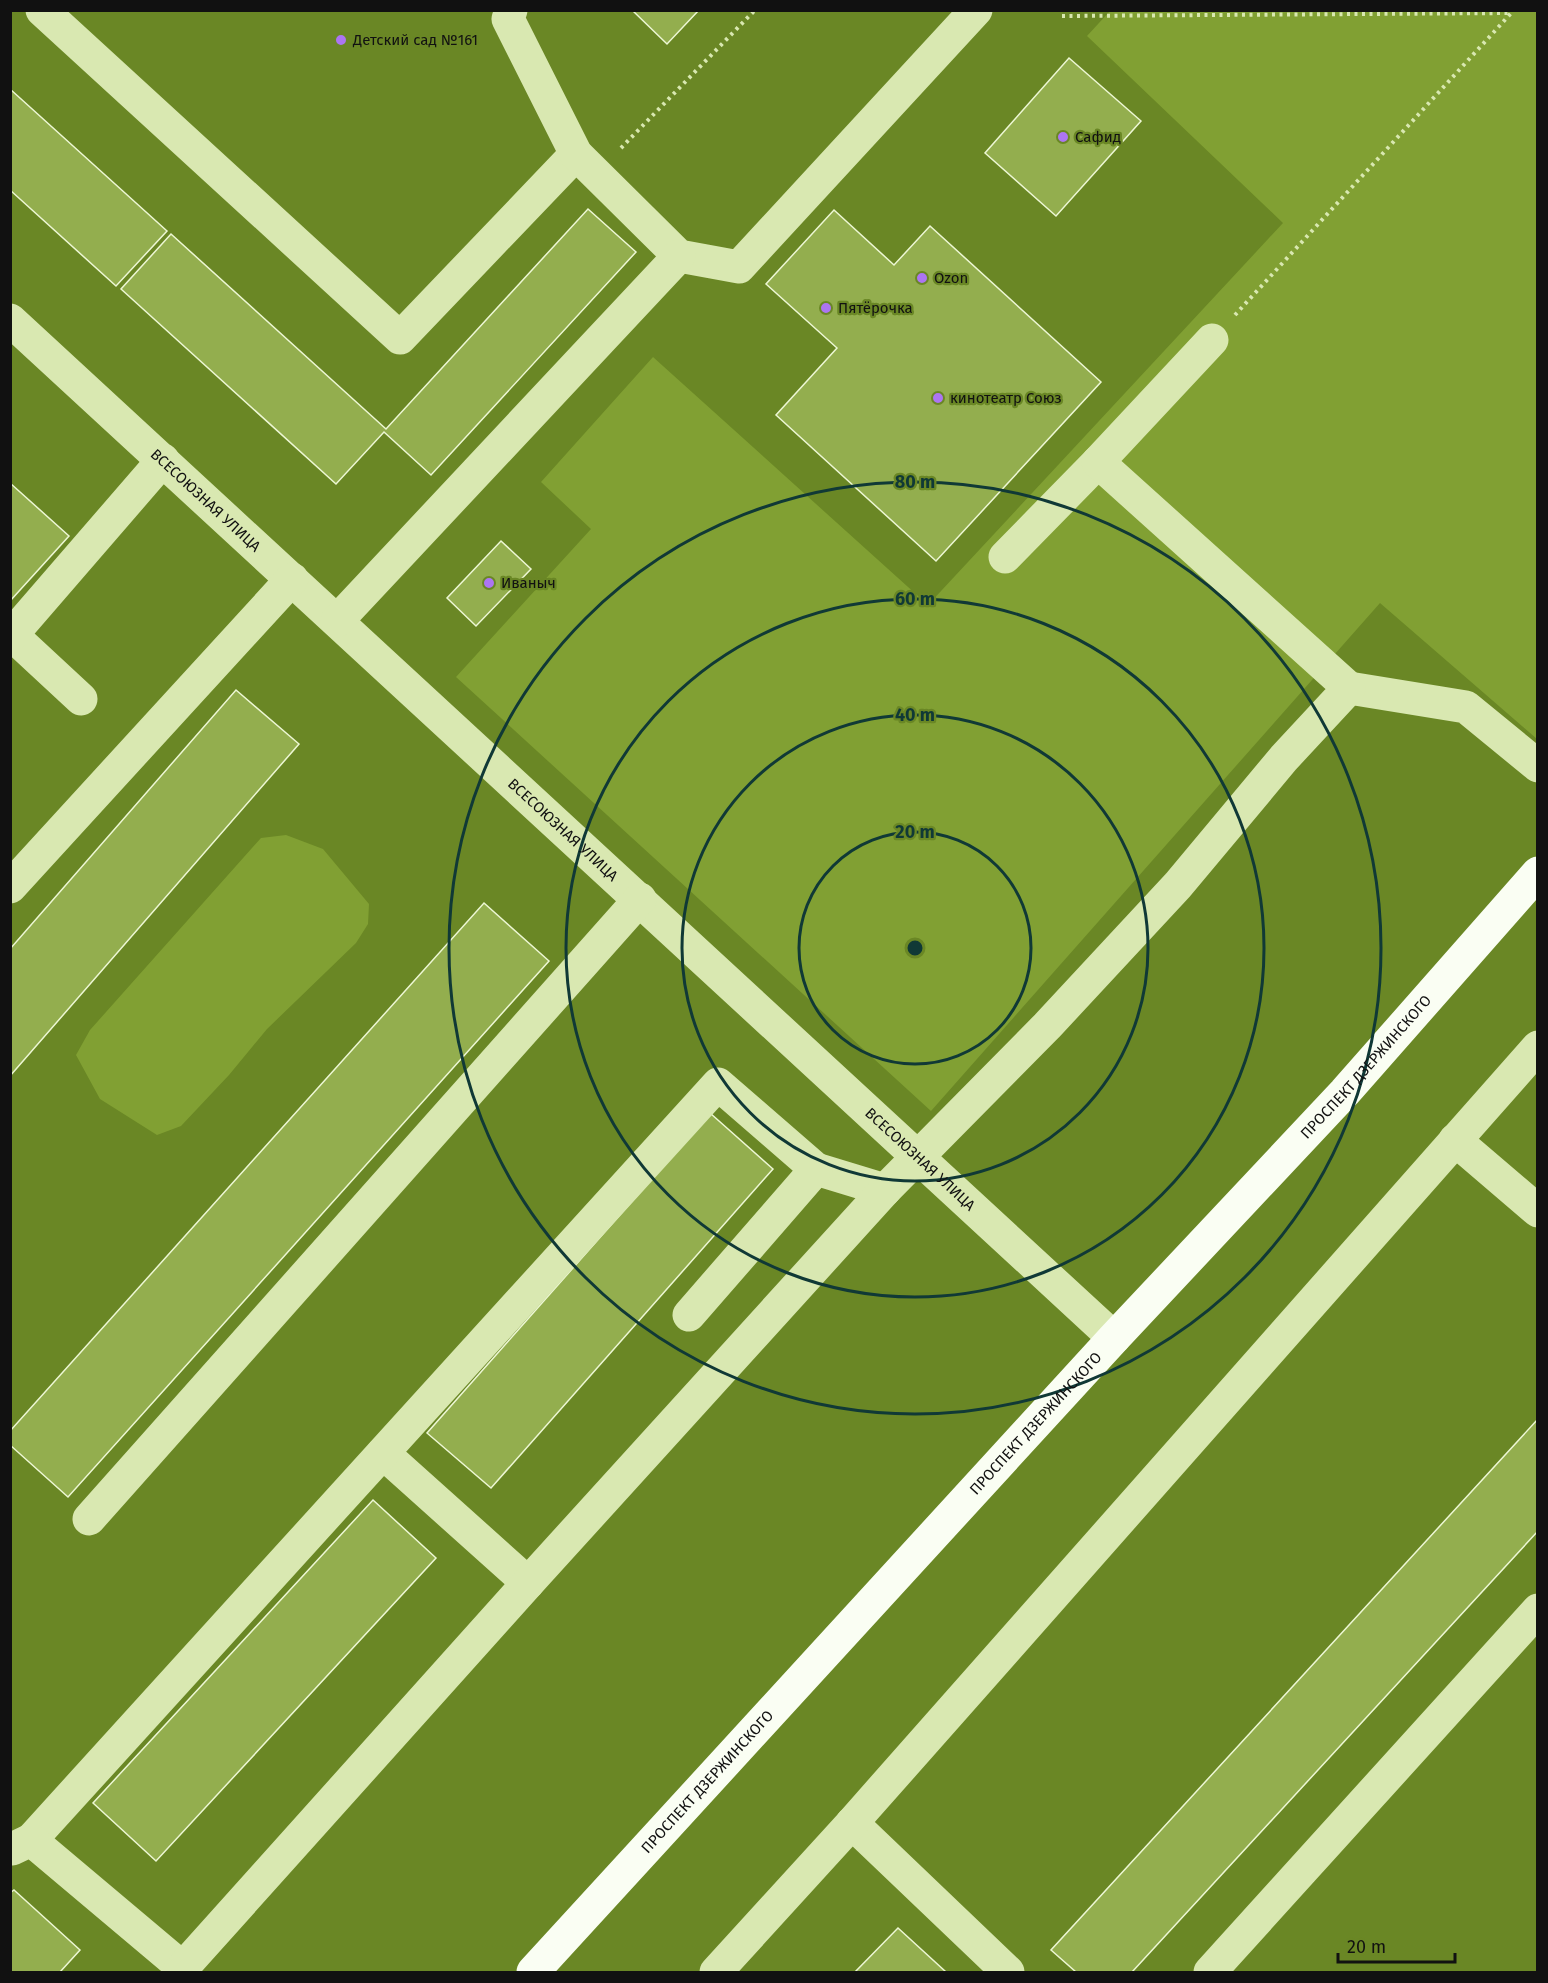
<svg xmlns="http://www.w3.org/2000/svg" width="1548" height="1983" font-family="'Fira Sans',sans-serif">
	<rect width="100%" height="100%" fill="#6a8725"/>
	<path fill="#81a033" d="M1110,11H1537V739L1380,603L931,1111L456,677L591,529L541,482L653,357L928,605L1283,223L1087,36Z
		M286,835L323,849L369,904L368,924L356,943L267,1029L229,1075L181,1126L157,1135L100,1099L76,1055L90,1030L261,838Z"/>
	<path fill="#93ae4e" stroke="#edf7d4" stroke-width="1.5" d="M632,10H699L667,44Z
		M1069,58L1141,121L1056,216L985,153Z
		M10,89L167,231L116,286L10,190Z
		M588,209L636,252L431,475L384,432L336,484L121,289L171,234L386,429Z
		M834,210L894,265L930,226L1101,382L936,561L776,415L837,348L766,284Z
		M10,483L69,536L10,601Z
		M501,541L531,569L476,626L447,598Z
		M236,690L299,744L10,1076V949Z
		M484,903L549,961L68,1497L10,1445V1431Z
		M710,1113L773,1169L491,1488L427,1433Z
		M1538,1419V1531L1132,1972H1076L1051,1950Z
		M373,1500L436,1558L156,1861L93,1803Z
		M14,1890L80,1950L60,1972H10V1893Z
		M898,1928L946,1972H855Z"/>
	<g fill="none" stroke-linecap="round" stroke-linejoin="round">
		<path stroke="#d9e8b1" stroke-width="4" stroke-dasharray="3 4.5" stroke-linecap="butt" d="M1062,16L1512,13
			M621,148L755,10
			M1235,315L1514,10"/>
		<g stroke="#d9e8b1" stroke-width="33">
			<path d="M42,10L400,338L576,154"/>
			<path d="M511,10L508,19L576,154L679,256L739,267L976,10"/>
			<path id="s1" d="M10,320L1114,1338"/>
			<path d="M1005,557L1098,462"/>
			<path d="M337,621L679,256"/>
			<path d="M12,635L81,699"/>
			<path d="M10,637L163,460"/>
			<path d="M1349,688L1466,707L1538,766"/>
			<path d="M10,887L292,579"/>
			<path d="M1455,1140L1538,1211"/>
			<path d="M816,1169L885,1190"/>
			<path d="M383,1453L528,1583"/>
			<path d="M89,1519L640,899"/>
			<path d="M852,1823L1008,1972"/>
			<path d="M31,1840L718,1084L816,1169L689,1315"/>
			<path d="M12,1849L31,1840L183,1968"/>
			<path d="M179,1972L528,1583L885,1190L1047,1026L1178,885L1284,758L1349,688L1098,462L1212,340"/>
			<path d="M716,1972L852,1823L1538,1047"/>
			<path d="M1210,1972L1538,1610"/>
		</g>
		<path stroke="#fafef3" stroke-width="33" id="s2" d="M533,1972L1114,1338L1345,1092L1538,873"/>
	</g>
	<g fill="none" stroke="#103936" stroke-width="3">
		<circle cx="915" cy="948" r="116"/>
		<circle cx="915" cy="948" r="233"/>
		<circle cx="915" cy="948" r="349"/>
		<circle cx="915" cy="948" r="466"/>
	</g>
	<g fill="#ac75f2" stroke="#6a8725" stroke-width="2">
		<circle cx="341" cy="40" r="6"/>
		<circle cx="1063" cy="137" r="6"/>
		<circle cx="922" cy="278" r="6"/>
		<circle cx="826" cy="308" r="6"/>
		<circle cx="938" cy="398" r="6"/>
		<circle cx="489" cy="583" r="6"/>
	</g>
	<g text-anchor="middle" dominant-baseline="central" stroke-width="4.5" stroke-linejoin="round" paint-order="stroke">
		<g font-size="15" fill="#111" stroke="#6a8725" text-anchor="start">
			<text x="353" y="40">Детский сад №161</text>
			<text x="1075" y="137">Сафид</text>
			<text x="934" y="278">Ozon</text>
			<text x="838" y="308">Пятёрочка</text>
			<text x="950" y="398">кинотеатр Союз</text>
			<text x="501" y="583">Иваныч</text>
		</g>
		<g font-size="15" fill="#111" stroke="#6a8725">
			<text stroke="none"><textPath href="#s1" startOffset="266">ВСЕСОЮЗНАЯ УЛИЦА</textPath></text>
			<text stroke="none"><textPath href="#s1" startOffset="752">ВСЕСОЮЗНАЯ УЛИЦА</textPath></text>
			<text stroke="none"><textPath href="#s2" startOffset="1230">ПРОСПЕКТ ДЗЕРЖИНСКОГО</textPath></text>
			<text stroke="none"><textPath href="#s1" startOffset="1238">ВСЕСОЮЗНАЯ УЛИЦА</textPath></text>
			<text stroke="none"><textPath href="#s2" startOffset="744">ПРОСПЕКТ ДЗЕРЖИНСКОГО</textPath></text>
			<text stroke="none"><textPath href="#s2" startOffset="258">ПРОСПЕКТ ДЗЕРЖИНСКОГО</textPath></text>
		</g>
	</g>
	<circle cx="915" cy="948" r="9" fill="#103936" stroke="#6a8725" stroke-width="3"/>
	<g font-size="18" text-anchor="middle" font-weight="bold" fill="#103936" stroke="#6a8725" stroke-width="4.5" stroke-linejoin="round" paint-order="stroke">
		<text x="915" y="488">80 m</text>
		<text x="915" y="605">60 m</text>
		<text x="915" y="721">40 m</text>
		<text x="915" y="838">20 m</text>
	</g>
	<rect width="1548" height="1983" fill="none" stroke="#111111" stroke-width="24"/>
	<path d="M1338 1953v9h117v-9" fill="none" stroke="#111111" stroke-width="3"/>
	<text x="1347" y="1953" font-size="18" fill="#111111" stroke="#6a8725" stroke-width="4.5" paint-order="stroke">20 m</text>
</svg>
